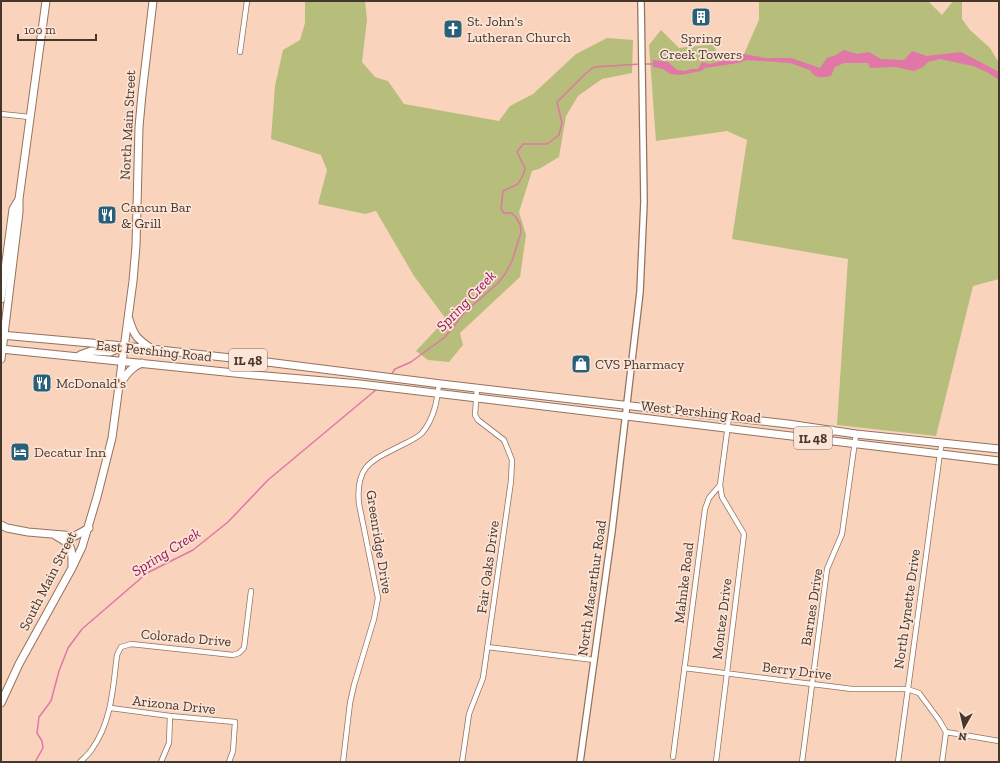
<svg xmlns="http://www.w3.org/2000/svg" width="1000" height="763" font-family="'Zilla Slab',serif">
	<rect width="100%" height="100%" fill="#fad3bc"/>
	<path fill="#b7bd7b" d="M305,1H365L367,20L362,62L375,77L388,81L404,104L499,121L510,106L533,94L576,54L607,38L633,40L632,73L602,79L578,96L566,116L559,157L539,169L532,171L519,212L526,235L520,277L460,333L463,345L449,362L428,360L416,351L446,319L414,276L376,211L365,214L318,204L327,170L321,155L271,139L275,86L283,50L300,40L305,23Z
		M759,1H928L942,15L953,1H962V19L970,30L990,48L999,63V279L973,286L936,436L837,425L848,259L732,239L747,140L727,131L656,141L649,45L661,30L679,48L713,44L721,60L744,54L759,20Z"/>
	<path fill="#e077a7" d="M844,50L857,54L869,52L881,59L904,60L912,51L927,56L961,52L999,72V80L987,72L973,66L940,59L928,62L923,67L914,71L895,67L870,68L868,63H844L835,67L831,76C821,78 815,79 810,70L790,63L747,60L738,63L705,68L701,71L681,75L670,74L663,69L653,67V60L668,62L677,70L685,71L691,69H698L702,62L710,64L729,59L744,54L765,58H791L820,68L827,58L836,55Z"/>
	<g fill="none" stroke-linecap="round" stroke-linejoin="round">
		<path stroke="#e077a7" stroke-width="1.5" d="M644,64H654
			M391,375L395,369L411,362L445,337L465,312L497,284L505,274L512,261L521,232L520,224L515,216L511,213H504L501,209L503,191L518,184L523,175L525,168L517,152L523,144H547L559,135L562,123L557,102L585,74L594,67L641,64
			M35,762L43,748L42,741L37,733L39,717L51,701L59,671L68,648L82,629L147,573L193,550L228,522L268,480L377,389"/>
		<g stroke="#95725d" stroke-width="6">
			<path id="minor" d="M240,52L247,1
				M1,114L30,117
				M487,647L594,660
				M684,668L852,689H907L919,693L939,720L946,732L942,762
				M111,708L170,716L235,722L233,751L229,762
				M946,732L999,741
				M673,757L705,509L709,498L720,485L729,417
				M80,762C84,758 89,754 92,749C112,721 113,687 117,655L121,647L131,644L233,655L239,653L244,648L251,591
				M161,762L169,743L170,716
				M343,762L350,703L354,685L374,619L378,598L359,504C355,464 373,460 404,444C410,441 417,438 422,433C434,419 437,401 439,384
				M462,762L469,714L483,678L511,481L512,460L504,440L478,420L475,415L477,388
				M716,762L744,534L722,497L720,485
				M802,762L827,569L842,534L856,434
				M898,762L940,453L942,442"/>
		</g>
		<g stroke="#95725d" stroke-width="8">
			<path id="tertiary" d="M580,762L612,531L640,292L644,202L641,1"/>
		</g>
		<g stroke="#95725d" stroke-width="9">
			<path id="primary" d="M1,299L13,209L19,199
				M129,319C134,336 137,339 152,349
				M1,335L124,346L267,362L441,384L788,424L856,434L999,449
				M1,349L254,375L360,384L999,461
				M80,355L91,351L110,352L122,347
				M1,359L19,212V199L46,1
				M120,384C126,375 131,367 142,363
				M809,433L830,434L832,430
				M1,525L7,528L28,532L75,536L89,528
				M56,536C73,545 72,548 72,566
				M1,703L19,664L72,568L82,547L97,497L112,438L133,281L136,246L139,127L142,94L153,1"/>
		</g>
		<use href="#minor" stroke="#fff" stroke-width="4.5"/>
		<use href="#tertiary" stroke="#fff" stroke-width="5.5"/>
		<use href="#primary" stroke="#fff" stroke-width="7"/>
	</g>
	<defs>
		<g id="building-square" transform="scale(1)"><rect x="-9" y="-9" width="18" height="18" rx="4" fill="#285f7a" stroke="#fce4d6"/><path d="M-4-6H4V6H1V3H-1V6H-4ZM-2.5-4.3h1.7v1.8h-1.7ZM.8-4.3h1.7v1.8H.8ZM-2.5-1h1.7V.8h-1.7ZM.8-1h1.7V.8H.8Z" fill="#fff"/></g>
		<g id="church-square" transform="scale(1)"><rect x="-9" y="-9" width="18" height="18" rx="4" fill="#285f7a" stroke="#fce4d6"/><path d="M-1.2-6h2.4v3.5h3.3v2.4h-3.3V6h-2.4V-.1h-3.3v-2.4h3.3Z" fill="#fff"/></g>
		<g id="restaurant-square" transform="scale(1)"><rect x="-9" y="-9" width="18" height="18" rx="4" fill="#285f7a" stroke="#fce4d6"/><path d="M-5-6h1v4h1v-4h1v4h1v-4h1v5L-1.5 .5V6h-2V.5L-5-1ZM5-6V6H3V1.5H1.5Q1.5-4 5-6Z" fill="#fff"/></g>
		<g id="shop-square" transform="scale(1)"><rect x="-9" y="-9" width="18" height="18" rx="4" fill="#285f7a" stroke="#fce4d6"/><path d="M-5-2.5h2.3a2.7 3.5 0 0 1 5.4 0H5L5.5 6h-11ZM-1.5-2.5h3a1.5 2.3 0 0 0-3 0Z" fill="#fff"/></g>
		<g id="hotel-square" transform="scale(1)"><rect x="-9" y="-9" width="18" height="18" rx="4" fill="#285f7a" stroke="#fce4d6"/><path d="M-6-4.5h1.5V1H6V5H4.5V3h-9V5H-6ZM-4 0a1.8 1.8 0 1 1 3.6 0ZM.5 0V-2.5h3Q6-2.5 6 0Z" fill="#fff"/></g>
	</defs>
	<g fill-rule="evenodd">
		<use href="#building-square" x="701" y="17"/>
		<use href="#church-square" x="453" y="29"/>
		<use href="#restaurant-square" x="107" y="215"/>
		<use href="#shop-square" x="581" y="364"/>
		<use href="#restaurant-square" x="42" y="383"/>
		<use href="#hotel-square" x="20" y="452"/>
	</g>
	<g text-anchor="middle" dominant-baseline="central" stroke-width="3.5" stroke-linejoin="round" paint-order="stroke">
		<g fill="#fce4d6" stroke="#7d6b60" stroke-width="1">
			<rect x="229" y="349" width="38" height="22" rx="3"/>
			<rect x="794" y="427" width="38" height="22" rx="3"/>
		</g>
		<g font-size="13" font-weight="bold" fill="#46372d">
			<text x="248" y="360">IL 48</text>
			<text x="813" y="438">IL 48</text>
		</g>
		<g font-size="14" fill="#46372d" stroke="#fce4d6" text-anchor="start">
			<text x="467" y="21">St. John's<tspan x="467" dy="16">Lutheran Church</tspan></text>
			<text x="701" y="38" text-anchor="middle">Spring<tspan x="701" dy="16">Creek Towers</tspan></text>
			<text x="121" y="207">Cancun Bar<tspan x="121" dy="16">&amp; Grill</tspan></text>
			<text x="595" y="364">CVS Pharmacy</text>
			<text x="56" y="383">McDonald's</text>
			<text x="34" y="452">Decatur Inn</text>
		</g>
		<g font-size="14" fill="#46372d" stroke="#fce4d6">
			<text transform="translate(128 125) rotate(-87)">North Main Street</text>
			<text transform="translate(154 351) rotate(6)">East Pershing Road</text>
			<text transform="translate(701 412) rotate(6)">West Pershing Road</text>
			<text transform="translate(379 542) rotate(81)">Greenridge Drive</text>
			<text transform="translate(488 567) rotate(-82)">Fair Oaks Drive</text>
			<text transform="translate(48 581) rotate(-63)">South Main Street</text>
			<text transform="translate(684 583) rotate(-83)">Mahnke Road</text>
			<text transform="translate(592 588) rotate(-82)">North Macarthur Road</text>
			<text transform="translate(812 607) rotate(-81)">Barnes Drive</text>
			<text transform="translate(907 609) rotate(-82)">North Lynette Drive</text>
			<text transform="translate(722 619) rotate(-83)">Montez Drive</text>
			<text transform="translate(186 638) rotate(5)">Colorado Drive</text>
			<text transform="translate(797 671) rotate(7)">Berry Drive</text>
			<text transform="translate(174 705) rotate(6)">Arizona Drive</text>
		</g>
		<g font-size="15" font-style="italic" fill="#94155d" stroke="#fce4d6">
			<text transform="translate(466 301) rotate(-46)">Spring Creek</text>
			<text transform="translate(166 552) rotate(-32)">Spring Creek</text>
		</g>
	</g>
	<rect width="1000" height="763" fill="none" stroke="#46372d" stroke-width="4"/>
	<g transform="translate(964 727) rotate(188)" stroke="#fce4d6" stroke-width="3" paint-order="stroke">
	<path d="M0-3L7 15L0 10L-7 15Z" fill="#46372d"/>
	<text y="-6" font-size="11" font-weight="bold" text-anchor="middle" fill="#46372d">N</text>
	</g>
	<path d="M18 34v6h78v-6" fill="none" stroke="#46372d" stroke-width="2"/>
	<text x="24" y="34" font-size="12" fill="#46372d" stroke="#fce4d6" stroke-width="3" paint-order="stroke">100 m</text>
</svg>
